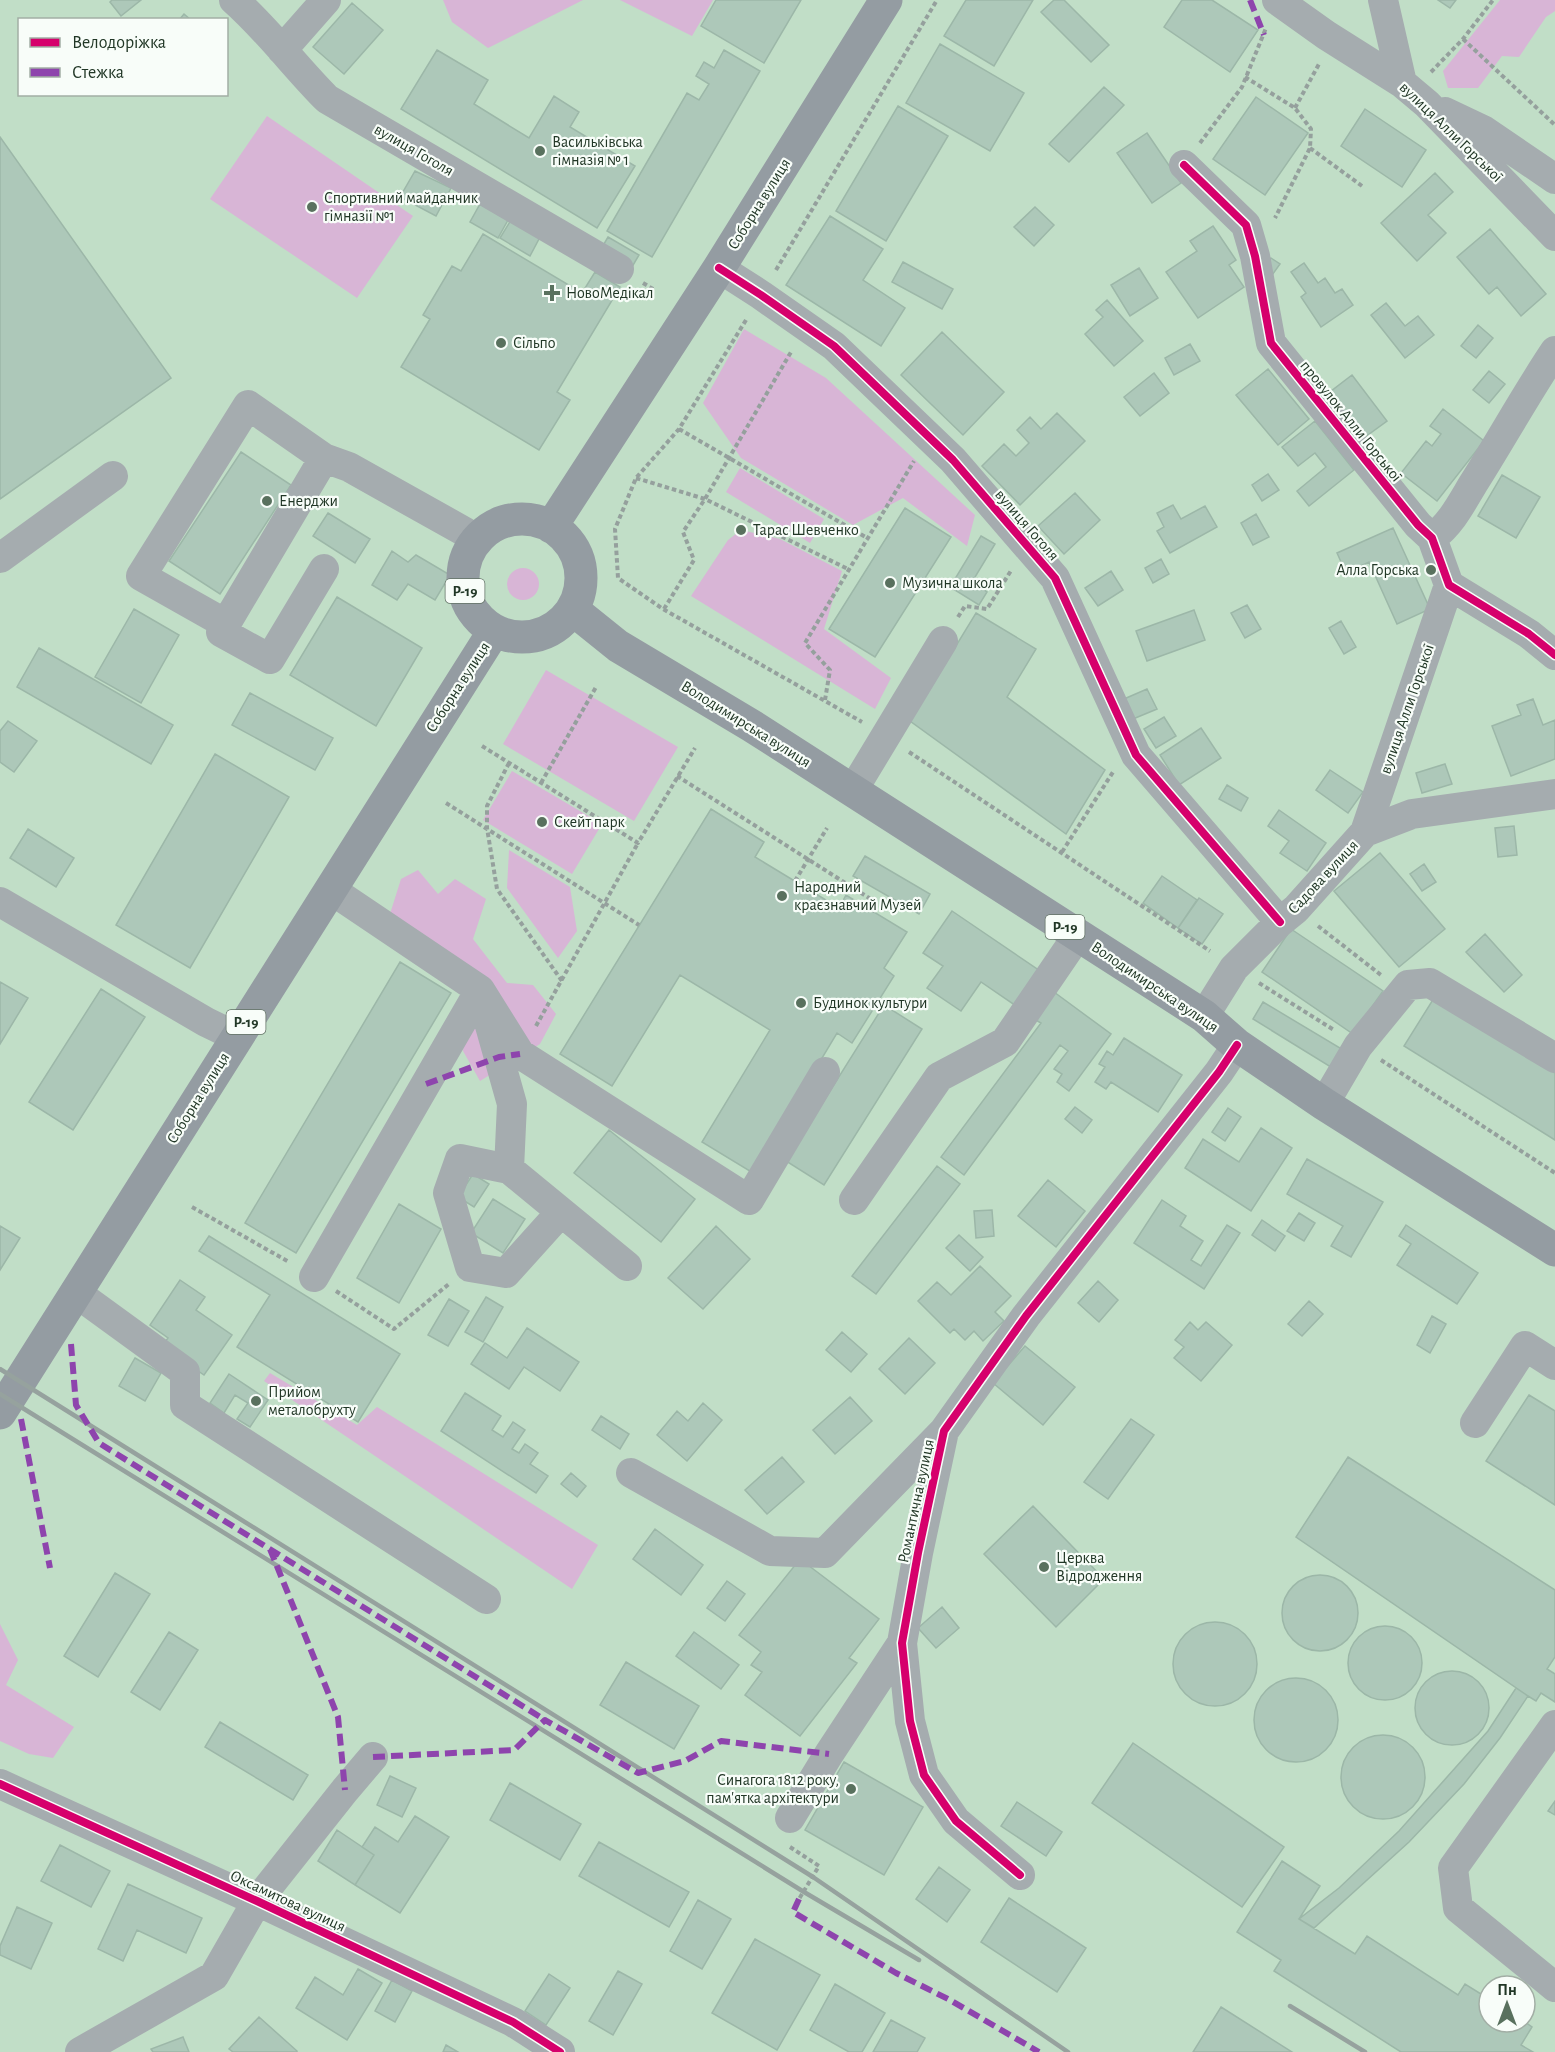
<svg xmlns="http://www.w3.org/2000/svg" width="1555" height="2052" font-family="'Alegreya Sans',sans-serif">
	<rect width="100%" height="100%" fill="#c1dec7"/>
	<path fill="#d8b5d6" d="M443,0H583L488,48L452,22Z
		M620,0H713L692,36Z
		M1500,0H1555V11L1546,17L1519,57L1502,56L1478,88H1448L1443,71Z
		M267,116L413,216L357,298L210,199Z
		M744,329L826,378L975,515L967,546L903,498L853,525L741,458L703,403Z
		M740,468L824,519L810,543L726,492Z
		M741,530L780,539L842,571L824,629L891,678L875,709L691,596L728,540Z
		M507 584a16 16 0 1 1 32 0a16 16 0 1 1-32 0Z
		M546,670L678,747L634,821L503,744Z
		M512,771L602,824L572,874L483,820Z
		M509,850L570,887L577,931L558,958L507,888Z
		M418,870L438,894L455,879L486,899L473,939L507,983L533,985L556,1014L540,1044L480,1081L463,1051L469,993L389,917L401,879Z
		M270,1373L357,1425L377,1407L598,1545L572,1589L264,1381Z
		M0,1624L18,1660L6,1685L74,1727L53,1758L29,1754L0,1741Z"/>
	<path fill="#adc8b9" stroke="#9cb7a8" stroke-width="1.5" d="M112,0H141L121,16L110,2Z
		M716,0H801L764,63L701,26Z
		M966,0H1033L994,66L944,36Z
		M1054,0H1064L1109,45L1091,62L1041,12Z
		M1182,0H1212L1258,30L1230,72L1164,27Z
		M1438,0H1456L1450,8Z
		M352,3L383,30L344,74L313,47Z
		M184,14L191,20H179Z
		M940,44L1024,93L990,151L906,103Z
		M437,50L488,80L474,104L529,138L554,96L579,112L570,127L635,166L597,228L401,109Z
		M724,50L760,71L652,257L607,231L687,93L699,100L709,84L696,76L704,62L714,68Z
		M1104,87L1124,105L1069,162L1049,144Z
		M1256,97L1308,133L1265,195L1213,159Z
		M898,106L948,136L886,241L836,211Z
		M1365,109L1426,150L1402,187L1341,146Z
		M1147,133L1181,183L1152,203L1117,153Z
		M0,137L171,378L0,499Z
		M415,171L451,188L436,216L400,197Z
		M1435,173L1453,192L1428,215L1446,233L1417,261L1381,223Z
		M480,204L508,220L498,238L470,222Z
		M1035,207L1054,225L1034,246L1014,227Z
		M830,216L883,249L863,280L905,308L881,346L786,285Z
		M511,220L540,237L530,256L500,238Z
		M1213,226L1236,260L1229,265L1244,287L1198,318L1166,272L1197,251L1190,241Z
		M1490,229L1546,294L1521,316L1497,287L1489,294L1457,257Z
		M483,234L582,293L595,272L620,287L557,392L570,400L539,450L401,367L430,319L423,315L452,266L461,271Z
		M608,237L639,255L632,267L601,249Z
		M1271,258L1280,264L1270,278L1261,272Z
		M903,262L953,289L942,309L892,282Z
		M1304,263L1318,283L1325,278L1335,293L1342,289L1353,305L1321,327L1301,297L1306,293L1291,272Z
		M1139,268L1158,298L1130,316L1111,285Z
		M1107,300L1143,341L1114,366L1085,334L1103,317L1096,310Z
		M1386,303L1405,326L1418,316L1434,335L1405,358L1371,315Z
		M1478,325L1493,338L1476,358L1461,346Z
		M942,332L1004,392L963,435L901,375Z
		M1190,344L1200,361L1174,375L1165,358Z
		M1268,369L1309,419L1278,445L1236,395Z
		M1489,371L1505,384L1489,403L1473,390Z
		M1154,373L1169,393L1140,416L1124,397Z
		M1352,375L1387,421L1361,440L1326,395Z
		M1443,409L1484,441L1437,501L1401,473L1426,441L1432,446L1441,434L1430,426Z
		M1057,413L1085,441L1020,505L982,466L1004,444L1016,456L1029,443L1017,430L1030,417L1041,429Z
		M1315,421L1354,470L1309,506L1297,491L1326,467L1315,453L1298,466L1282,447Z
		M241,452L291,485L220,594L169,561Z
		M1268,474L1279,490L1262,501L1252,485Z
		M1502,475L1540,497L1516,538L1478,516Z
		M1075,493L1100,520L1064,554L1038,526Z
		M1173,505L1181,519L1205,506L1217,527L1170,553L1157,531L1164,527L1157,513Z
		M905,508L951,537L875,657L829,629Z
		M328,513L370,539L355,563L313,536Z
		M1256,514L1269,537L1253,545L1241,523Z
		M1393,528L1430,609L1397,624L1369,562L1346,573L1337,553Z
		M981,536L995,544L972,582L987,592L979,605L950,587Z
		M392,551L408,562L416,555L450,575L435,600L408,584L397,600L372,585Z
		M1161,559L1169,574L1153,583L1145,568Z
		M1111,571L1123,590L1098,606L1085,588Z
		M337,597L422,648L376,726L290,675Z
		M1247,605L1261,629L1245,638L1231,613Z
		M134,609L179,635L141,703L95,677Z
		M1194,610L1205,640L1147,661L1136,631Z
		M976,613L1036,649L1007,697L1105,770L1066,834L910,721Z
		M1341,621L1356,647L1344,654L1329,628Z
		M39,648L173,725L151,764L17,687Z
		M1147,689L1157,709L1133,719L1124,699Z
		M250,693L333,738L315,770L232,725Z
		M1533,699L1543,725L1555,720V759L1511,776L1492,726L1521,715L1517,705Z
		M1164,717L1176,736L1156,748L1144,729Z
		M8,721L37,741L14,772L0,762V731Z
		M1201,728L1221,758L1179,785L1160,755Z
		M215,754L289,797L190,968L116,925Z
		M1445,764L1452,784L1422,793L1416,773Z
		M1330,770L1363,792L1348,813L1316,790Z
		M1227,785L1248,798L1241,811L1219,799Z
		M711,809L764,842L755,857L839,908L846,895L907,932L884,968L894,976L852,1043L837,1033L753,1173L702,1142L770,1030L680,975L612,1086L560,1054Z
		M1279,810L1326,843L1307,871L1280,853L1289,841L1268,826Z
		M1514,826L1517,855L1498,857L1495,828Z
		M28,829L74,858L56,887L10,858Z
		M1380,853L1445,929L1399,967L1334,891Z
		M865,856L930,894L919,914L853,876Z
		M1424,864L1436,882L1422,891L1410,874Z
		M1162,876L1197,900L1178,928L1143,903Z
		M1199,898L1223,914L1202,944L1178,928Z
		M952,911L1046,975L1022,1010L981,982L961,1011L927,988L943,966L923,953Z
		M1291,929L1383,991L1353,1034L1262,972Z
		M1485,934L1522,975L1504,992L1466,952Z
		M400,962L451,993L296,1253L245,1223Z
		M0,982L28,998L0,1044Z
		M101,989L145,1017L73,1130L29,1102Z
		M1054,992L1111,1034L1069,1091L1057,1082L1062,1074L1054,1069L1068,1051L1060,1045L964,1175L941,1157L1041,1023L1034,1019Z
		M1434,998L1555,1073V1140L1404,1046Z
		M1263,1002L1345,1051L1334,1069L1253,1019Z
		M884,1005L922,1029L824,1185L786,1161Z
		M1124,1038L1182,1075L1158,1112L1111,1082L1106,1089L1095,1082L1105,1067L1099,1064L1107,1051L1113,1055Z
		M1075,1107L1092,1120L1082,1133L1065,1119Z
		M1228,1108L1241,1117L1225,1141L1212,1132Z
		M1261,1128L1292,1148L1251,1211L1185,1168L1203,1139L1239,1162Z
		M609,1130L695,1199L661,1242L574,1173Z
		M1307,1159L1383,1202L1351,1257L1331,1246L1343,1226L1287,1194Z
		M937,1166L960,1184L876,1294L852,1276Z
		M473,1174L489,1184L474,1207L458,1197Z
		M1048,1180L1085,1211L1056,1247L1018,1216Z
		M493,1199L525,1219L503,1253L471,1233Z
		M1162,1200L1186,1216L1180,1226L1203,1241L1191,1260L1201,1266L1227,1225L1240,1233L1204,1289L1134,1243Z
		M399,1204L441,1229L399,1303L357,1278Z
		M992,1210L994,1236L976,1238L974,1211Z
		M1299,1213L1315,1223L1304,1241L1287,1231Z
		M1262,1220L1285,1236L1275,1251L1252,1235Z
		M1406,1225L1478,1273L1457,1304L1397,1265L1411,1244L1399,1236Z
		M0,1226L20,1238L0,1270Z
		M716,1226L750,1259L703,1309L668,1278Z
		M959,1235L983,1257L970,1271L946,1248Z
		M209,1236L400,1354L358,1422L237,1347L270,1295L199,1251Z
		M980,1266L1011,1296L995,1312L1004,1321L983,1341L974,1331L965,1340L954,1329L950,1333L918,1301L937,1282L951,1295Z
		M180,1280L205,1297L196,1310L232,1335L204,1375L162,1346L168,1338L150,1325Z
		M1098,1281L1118,1300L1099,1322L1078,1303Z
		M486,1297L503,1307L483,1342L465,1332Z
		M449,1299L469,1311L448,1346L428,1335Z
		M1309,1301L1323,1314L1302,1336L1288,1324Z
		M1432,1316L1446,1324L1430,1353L1417,1345Z
		M1190,1322L1198,1330L1206,1322L1232,1345L1201,1381L1174,1358L1184,1347L1175,1340Z
		M527,1328L579,1362L560,1391L524,1367L509,1389L471,1364L485,1343L507,1358Z
		M842,1332L867,1354L851,1372L826,1350Z
		M909,1338L935,1363L905,1394L879,1369Z
		M1025,1346L1075,1387L1043,1425L993,1383Z
		M135,1358L161,1373L145,1401L119,1386Z
		M229,1374L268,1400L250,1427L237,1419L248,1403L235,1395L224,1413L210,1403Z
		M465,1393L501,1416L492,1430L503,1437L513,1422L525,1430L512,1449L519,1453L525,1444L538,1453L530,1464L548,1476L536,1493L441,1431Z
		M1529,1395L1555,1411V1505L1486,1461Z
		M850,1397L872,1421L835,1454L813,1430Z
		M703,1403L722,1420L687,1461L657,1435L677,1411L688,1421Z
		M601,1416L629,1434L620,1449L592,1430Z
		M1131,1419L1154,1435L1108,1499L1084,1482Z
		M782,1457L804,1482L767,1514L745,1490Z
		M1348,1457L1555,1590V1657L1547,1669L1555,1674V1702L1541,1693L1536,1701L1528,1696L1296,1537Z
		M571,1473L586,1486L577,1497L561,1484Z
		M1033,1506L1104,1579L1056,1627L984,1554Z
		M655,1529L703,1565L681,1595L633,1559Z
		M800,1559L879,1619L849,1658L857,1663L800,1736L745,1695L762,1672L751,1665L761,1652L739,1635Z
		M115,1573L150,1594L98,1677L64,1656Z
		M1282 1613a38 38 0 1 1 76 0a38 38 0 1 1-76 0Z
		M727,1581L745,1594L725,1621L707,1608Z
		M942,1607L959,1628L936,1648L918,1628Z
		M1173 1664a42 42 0 1 1 84 0a42 42 0 1 1-84 0Z
		M1348 1663a37 37 0 1 1 74 0a37 37 0 1 1-74 0Z
		M169,1632L198,1650L160,1710L131,1692Z
		M694,1632L739,1665L721,1689L676,1656Z
		M626,1662L699,1706L674,1749L600,1705Z
		M1415 1708a37 37 0 1 1 74 0a37 37 0 1 1-74 0Z
		M1254 1720a42 42 0 1 1 84 0a42 42 0 1 1-84 0Z
		M1516,1688L1528,1696L1500,1738L1464,1784L1409,1842L1314,1928L1299,1919L1339,1888L1399,1831L1488,1731Z
		M220,1722L308,1775L293,1800L205,1747Z
		M1341 1777a42 42 0 1 1 84 0a42 42 0 1 1-84 0Z
		M1133,1743L1284,1847L1242,1907L1092,1803Z
		M844,1762L923,1807L884,1875L805,1830Z
		M390,1776L416,1788L402,1817L377,1805Z
		M510,1783L581,1824L560,1860L490,1820Z
		M1555,1801V1815L1548,1811Z
		M1017,1802L1062,1832L1046,1856L1001,1826Z
		M415,1816L449,1837L400,1913L355,1885L374,1855L362,1847L375,1827L398,1842Z
		M337,1830L374,1855L355,1885L318,1861Z
		M599,1842L689,1892L669,1927L579,1876Z
		M60,1845L110,1871L91,1907L41,1881Z
		M1282,1861L1320,1886L1299,1919L1355,1954L1367,1936L1458,1995L1465,1984L1489,1999V2022H1525L1532,2027L1521,2045L1533,2052H1401L1274,1971L1281,1960L1237,1932Z
		M939,1867L970,1890L947,1922L916,1899Z
		M128,1884L202,1918L186,1953L137,1930L123,1961L98,1949Z
		M1009,1898L1086,1948L1057,1992L981,1942Z
		M698,1900L731,1919L702,1969L670,1951Z
		M17,1907L52,1923L31,1969L0,1955V1946Z
		M755,1939L820,1975L777,2050L712,2013Z
		M358,1969L382,1983L347,2040L296,2008L315,1977L343,1995Z
		M618,1971L642,1984L613,2035L589,2021Z
		M549,1974L570,1988L546,2025L525,2011Z
		M392,1980L412,1991L395,2022L375,2011Z
		M835,1984L885,2013L862,2052H849L810,2030Z
		M1221,2007L1292,2052H1193Z
		M259,2017L297,2051V2052H233L229,2049Z
		M891,2020L925,2038L917,2052H873Z
		M183,2037L189,2052H153L151,2049Z
		M446,2045L458,2052H443Z"/>
	<g fill="none" stroke-linecap="round" stroke-linejoin="round">
		<path stroke="#95a09d" stroke-width="4" stroke-dasharray="4.5 3" stroke-linecap="butt" d="M1463,39L1555,125
			M1431,72L1463,39L1493,0
			M1245,77L1295,108L1311,129L1310,148L1275,218
			M1295,108L1319,64
			M1200,143L1242,87L1266,28
			M1310,148L1362,186
			M776,270L937,0
			M643,283L653,289
			M746,320L679,429L636,478L615,529L618,578L663,609L862,722
			M679,429L869,539
			M636,478L705,499L850,570
			M664,609L694,560L683,532L705,499L791,352
			M958,617L965,606L987,609L1012,569
			M825,700L830,670L805,643L914,461
			M482,746L638,843L695,748
			M909,752L1210,951
			M509,763L487,806V828L497,889L562,981
			M677,776L869,898L875,912
			M541,783L596,687
			M446,803L639,925
			M1062,852L1113,772
			M795,881L827,828
			M1318,926L1381,975
			M1259,983L1334,1030
			M536,1026L638,843
			M1381,1060L1555,1173
			M192,1207L289,1262
			M336,1291L394,1329L449,1284
			M790,1847L819,1866L799,1899"/>
		<path stroke="#a5acaf" stroke-width="30" d="M234,0C268,30 295,67 327,99L619,269
			M1277,0L1326,35L1402,83L1427,104L1555,236
			M1383,0L1402,83
			M282,50L326,0
			M1445,112L1483,130L1555,179
			M1184,165L1246,225L1255,256L1271,343L1418,525L1432,538L1449,585L1529,634L1555,655
			M719,268L761,295L834,346L953,460L1055,578L1136,755L1280,922
			M324,458L221,632L270,659L324,569
			M1432,538C1451,524 1461,504 1473,484C1501,440 1526,394 1555,351
			M0,558L113,476
			M226,624L141,576L248,405L324,458L349,467L465,532L474,543
			M853,790L943,641
			M1365,832L1449,585
			M330,889L480,990L512,1104L509,1169L627,1266
			M0,902L206,1022L237,1037
			M1204,1016L1234,968L1280,922L1296,909L1365,832L1412,814L1555,794
			M1324,1104L1358,1046L1408,985L1430,983L1555,1058
			M509,1169L460,1159L448,1193L470,1267L506,1273L561,1212
			M854,1200L939,1077L1005,1042L1078,935
			M314,1277L480,990L520,1054L749,1200L825,1072
			M75,1292L185,1372V1405L486,1599
			M1475,1423L1525,1346L1555,1365
			M631,1473L770,1551L825,1553L944,1431
			M1555,1725L1453,1868L1458,1908L1555,1987
			M0,1784L257,1901L513,2022L560,2052
			M790,1818L829,1754L902,1643
			M1020,1875L956,1821L924,1775L910,1721L902,1643L918,1553L944,1431L1026,1316L1219,1072L1237,1045
			M80,2052L214,1976L257,1901L345,1790L373,1757"/>
		<path stroke="#949ca2" stroke-width="33" d="M463 578a59 59 0 1 1 118 0a59 59 0 1 1-118 0Z
			M551,527L719,268L886,0
			M572,609L618,646L752,726L1204,1016L1237,1045L1324,1104L1555,1250
			M0,1413L494,631"/>
		<path stroke="#96a29e" stroke-width="4.5" d="M0,1369L813,1877L1068,2052
			M0,1394L804,1892L919,1960
			M1290,2006L1365,2052"/>
		<path stroke="#8e44ad" stroke-width="6" stroke-dasharray="12 6" stroke-linecap="butt" d="M1250,0L1264,35
			M426,1084L499,1057L520,1054
			M71,1344L76,1405L99,1443L545,1720
			M21,1419L50,1568
			M270,1549L338,1717L345,1790
			M373,1757L514,1750L545,1720L638,1773L685,1761L721,1741L829,1754
			M799,1899L793,1912L896,1973L950,2000L1039,2052"/>
		<g stroke="#f8fdf9" stroke-width="11">
			<path id="cycleway" d="M1184,165L1246,225L1255,256L1271,343L1418,525L1432,538L1449,585L1529,634L1555,655
				M719,268L761,295L834,346L953,460L1055,578L1136,755L1280,922
				M0,1784L257,1901L513,2022L560,2052
				M1020,1875L956,1821L924,1775L910,1721L902,1643L918,1553L944,1431L1026,1316L1219,1072L1237,1045"/>
		</g>
		<use href="#cycleway" stroke="#d6006c" stroke-width="8"/>
	</g>
	<g fill="#59715e" stroke="#f8fdf9" stroke-width="2">
		<circle cx="540" cy="151" r="6"/>
		<circle cx="312" cy="207" r="6"/>
		<path d="M549 284h6v6h6v6h-6v6h-6v-6h-6v-6h6z"/>
		<circle cx="501" cy="343" r="6"/>
		<circle cx="267" cy="501" r="6"/>
		<circle cx="741" cy="530" r="6"/>
		<circle cx="1431" cy="570" r="6"/>
		<circle cx="890" cy="583" r="6"/>
		<circle cx="542" cy="822" r="6"/>
		<circle cx="782" cy="896" r="6"/>
		<circle cx="801" cy="1003" r="6"/>
		<circle cx="256" cy="1401" r="6"/>
		<circle cx="1044" cy="1567" r="6"/>
		<circle cx="851" cy="1789" r="6"/>
	</g>
	<g text-anchor="middle" dominant-baseline="central" stroke-width="4.5" stroke-linejoin="round" paint-order="stroke">
		<g fill="#f8fdf9" stroke="#627265" stroke-width="1.5">
			<rect x="445.5" y="579" width="39" height="24" rx="4.5"/>
			<rect x="1045.5" y="915" width="39" height="24" rx="4.5"/>
			<rect x="226.5" y="1010" width="39" height="24" rx="4.5"/>
		</g>
		<g font-size="15" font-weight="bold" fill="#213726">
			<text x="465" y="591">Р-19</text>
			<text x="1065" y="927">Р-19</text>
			<text x="246" y="1022">Р-19</text>
		</g>
		<g font-size="16" fill="#213726" stroke="#f8fdf9">
			<text transform="translate(1451 132) rotate(44)">вулиця Алли Горської</text>
			<text transform="translate(414 150) rotate(30)">вулиця Гоголя</text>
			<text transform="translate(759 204) rotate(-58)">Соборна вулиця</text>
			<text transform="translate(1351 421) rotate(51)">провулок Алли Горської</text>
			<text transform="translate(1027 525) rotate(49)">вулиця Гоголя</text>
			<text transform="translate(458 687) rotate(-57)">Соборна вулиця</text>
			<text transform="translate(1407 709) rotate(-71)">вулиця Алли Горської</text>
			<text transform="translate(746 724) rotate(32)">Володимирська вулиця</text>
			<text transform="translate(1323 877) rotate(-47)">Садова вулиця</text>
			<text transform="translate(1155 987) rotate(34)">Володимирська вулиця</text>
			<text transform="translate(198 1098) rotate(-58)">Соборна вулиця</text>
			<text transform="translate(916 1501) rotate(-78)">Романтична вулиця</text>
			<text transform="translate(288 1901) rotate(25)">Оксамитова вулиця</text>
		</g>
		<g font-size="16" fill="#213726" stroke="#f8fdf9" text-anchor="start">
			<text x="552" y="142">Васильківська<tspan x="552" dy="18">гімназія № 1</tspan></text>
			<text x="324" y="198">Спортивний майданчик<tspan x="324" dy="18">гімназії №1</tspan></text>
			<text x="566" y="293">НовоМедікал</text>
			<text x="513" y="343">Сільпо</text>
			<text x="279" y="501">Енерджи</text>
			<text x="753" y="530">Тарас Шевченко</text>
			<text x="1419" y="570" text-anchor="end">Алла Горська</text>
			<text x="902" y="583">Музична школа</text>
			<text x="554" y="822">Скейт парк</text>
			<text x="794" y="887">Народний<tspan x="794" dy="18">краєзнавчий Музей</tspan></text>
			<text x="813" y="1003">Будинок культури</text>
			<text x="268" y="1392">Прийом<tspan x="268" dy="18">металобрухту</tspan></text>
			<text x="1056" y="1558">Церква<tspan x="1056" dy="18">Відродження</tspan></text>
			<text x="839" y="1780" text-anchor="end">Синагога 1812 року,<tspan x="839" dy="18">пам'ятка архітектури</tspan></text>
		</g>
	</g>
	<rect x="18" y="18" width="210" height="78" fill="#f8fdf9" stroke="#a2aea5" stroke-width="1.5"/>
	<rect x="30" y="38" width="30" height="9" fill="#d6006c" stroke="#a2aea5" stroke-width="1.5"/>
	<text x="72" y="48" font-size="18" fill="#213726">Велодоріжка</text>
	<rect x="30" y="68" width="30" height="9" fill="#8e44ad" stroke="#a2aea5" stroke-width="1.5"/>
	<text x="72" y="78" font-size="18" fill="#213726">Стежка</text>
	<g transform="translate(1507 2004)"><circle r="28" fill="#f8fdf9" stroke="#a2aea5" stroke-width="1.5"/>
	<path d="M0-4.5L10 22L0 15L-10 22Z" fill="#59715e"/>
	<text y="-9" font-size="16" font-weight="bold" text-anchor="middle" fill="#213726">Пн</text>
	</g>
</svg>
